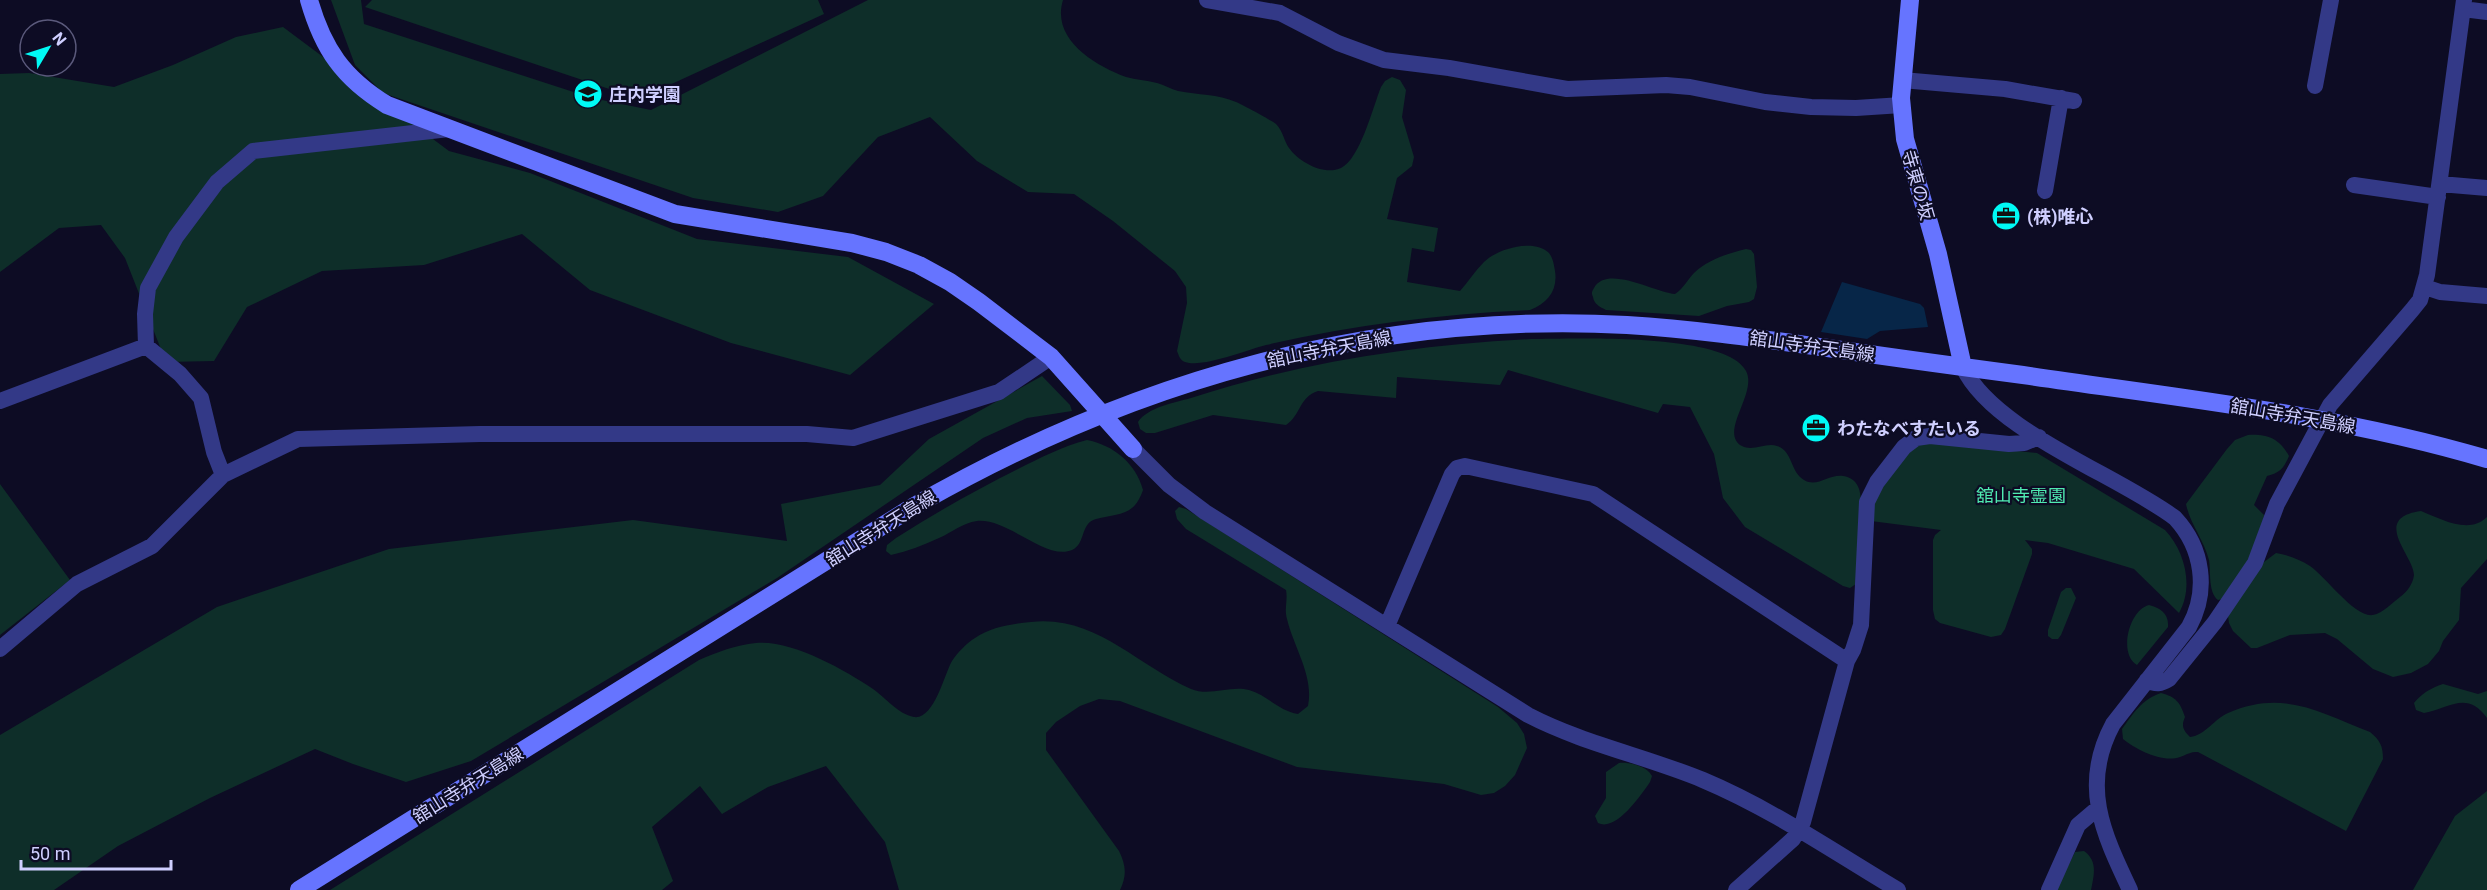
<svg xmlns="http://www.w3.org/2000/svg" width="2487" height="890" font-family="Roboto,'Noto Sans JP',sans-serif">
	<rect width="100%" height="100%" fill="#0d0c24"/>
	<path fill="#0e2e29" d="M331,0H361L364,24L592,98L651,110L868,0H1063C1051,39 1094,65 1126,77C1136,80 1146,80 1157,83C1164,85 1171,89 1178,91C1198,95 1218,94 1236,102C1243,105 1271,120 1276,124C1283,131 1284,141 1289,148C1299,162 1324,176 1341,168C1360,159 1373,107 1381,87L1385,81L1392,77L1400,80L1406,90L1402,117L1414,157L1412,166L1397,178L1387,219L1438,228L1434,252L1412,248L1407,282L1460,291C1468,282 1475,271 1484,262C1497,249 1534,238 1549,253C1553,258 1554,265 1555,271C1558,290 1548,303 1530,310C1441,314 1353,325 1266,345C1246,350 1203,368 1185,362C1180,360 1179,356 1177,351L1187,303L1186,287L1175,271L1113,221L1074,194L1028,192L977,161L930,117L878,137L823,196L778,212L693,198L383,93L355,65Z
		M372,0H818L824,14L639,99L365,7Z
		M283,27L449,151L530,173L697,239L848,257L934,304L850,375L731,343L590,290L522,234L424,265L322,271L247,307L214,361L166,362L125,258L101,225L59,228L0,272V74L29,73L114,87L173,65L236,37Z
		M1746,249L1751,250L1754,254L1757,287L1754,299L1749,302L1727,306L1699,316L1606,310C1600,307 1594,304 1593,297C1591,292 1592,292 1594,288C1607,264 1656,293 1675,294C1684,288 1687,280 1694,273C1709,259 1727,254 1746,249Z
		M1531,339C1572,339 1726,332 1746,371C1758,393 1718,433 1742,446C1753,452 1766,442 1777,446C1793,451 1790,472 1804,480C1817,488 1829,474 1843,476C1851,477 1857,482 1859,489C1865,506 1857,564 1856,584L1850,588L1843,586L1745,527L1723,498L1714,454L1690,407L1663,404L1658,413L1508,370L1500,385L1397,377L1396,398L1318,391C1299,397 1301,415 1286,425L1213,415L1155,433H1146L1140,429L1138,422C1148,407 1174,403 1191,398C1301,362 1415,345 1531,339Z
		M1042,376L1070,405L1072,411L1027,418L983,438L777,578L471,761L406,782L353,764L315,749L210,798L118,846L54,890H0V735L217,607L389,549L633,520L787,541L781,504L880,485L929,439Z
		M2248,435C2267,434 2279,438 2289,456C2284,468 2280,473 2267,476L2254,505L2264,515C2262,546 2239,574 2222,599L2218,600C2208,592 2211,573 2209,560C2204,540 2190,524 2186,504L2227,449L2235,440Z
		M1087,440C1113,445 1136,463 1143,490C1134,517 1118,513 1096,519C1080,523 1086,544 1072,550C1046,561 1008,518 977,521C962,523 953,532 939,538C924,545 908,551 891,555L886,551L887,545L896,538C935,513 976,490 1018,469C1040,458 1063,446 1087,440Z
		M1931,442L2037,453L2165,530C2185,551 2194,587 2179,613L2134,569L2048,543L2025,540L2032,549V554L2005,629L2001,635L1991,637L1940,623L1935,619L1933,610V540L1935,535L1941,530L1871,521L1876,494L1909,451L1918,444Z
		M0,484L70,580L0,635Z
		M1179,507L1186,509L1498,707L1517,723L1524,734L1527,748L1515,775L1505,786L1494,793L1481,795L1444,784L1297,767L1120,701L1099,699L1080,706L1056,722L1046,733V750L1119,851C1126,865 1127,876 1120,890H899L885,842L826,766L768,787L722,814L700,786L652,827L673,881L662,890H330L699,660C718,652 735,645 756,643C792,640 843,669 873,689C886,698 898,714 914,717C934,720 944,675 952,661C957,653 967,643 975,638C991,627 1012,624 1031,622C1096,615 1136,665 1191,689C1210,697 1230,685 1249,690C1267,695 1279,711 1298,714L1308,706C1314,676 1294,648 1287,619C1284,609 1288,600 1286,590L1186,529L1177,519L1175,511Z
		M2421,511C2441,519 2469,535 2487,517V559L2461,588L2459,620L2443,641L2439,651L2428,664L2411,673L2393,677L2373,669L2337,639L2325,633L2290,635L2257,648H2251L2233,631L2229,623L2228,616L2260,565L2276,553C2288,555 2299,559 2310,566C2326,577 2355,618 2373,615C2383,613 2392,603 2400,597C2407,592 2413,584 2414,575C2414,556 2370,518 2421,511Z
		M2066,588H2071L2076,598L2061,635L2058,639H2052L2048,636V630L2061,592Z
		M2149,605C2161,608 2169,614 2168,627L2137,665C2118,654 2129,610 2149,605Z
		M2443,684L2478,694L2487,691V718C2467,690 2450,708 2424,713L2416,710L2414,703C2422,693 2431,688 2443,684Z
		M2161,693C2176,697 2180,702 2185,717C2181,726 2183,730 2190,737C2206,735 2214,719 2228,713C2283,689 2319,712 2370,732C2380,740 2383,746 2383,759L2346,831L2198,752C2190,752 2188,754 2180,757C2162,763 2137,750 2123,739L2122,729C2133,714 2142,699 2161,693Z
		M1619,763C1629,762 1647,766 1652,776L1650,782C1641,795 1616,832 1598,823L1595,816L1606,798V772Z
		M2487,791V890H2413L2455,816Z
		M2084,851C2098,861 2094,875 2091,890H2056L2075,852Z"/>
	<path fill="#072648" d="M1842,282L1920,304L1924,308L1928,327L1880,331L1867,339L1821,332Z"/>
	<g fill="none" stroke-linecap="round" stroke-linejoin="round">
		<path stroke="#333987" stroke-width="16" d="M1207,0L1280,13L1338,43L1384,60L1449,68L1567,89L1666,85L1690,87L1765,102L1811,107L1856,108L1902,105
			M2463,9L2487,12
			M1902,80L2005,89L2074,101
			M2315,86L2331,0
			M2440,184L2487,188
			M2354,185L2438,197
			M2045,191L2061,98
			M2425,287L2440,292L2487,296
			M1963,367C1993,431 2118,475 2175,518C2203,548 2209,591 2189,627L2113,724C2080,785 2103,833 2130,890
			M0,401L146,346
			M1133,449L1169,485L1205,512L1528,715C1584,744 1645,756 1703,780C1772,809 1834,852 1898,890
			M223,475L214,452L201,398L180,374L146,346L145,314L148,288L176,237L217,182L253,151L449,129
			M1387,626L1452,474L1457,468L1465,466L1593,494L1847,661L1803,822L1793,839L1736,890
			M0,649L77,584L152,546L223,475L298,439L480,434H807L853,438L999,392L1051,357
			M1847,661L1853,650L1861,625L1867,502L1877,482L1904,447L1916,438L1930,436L2009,444L2024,443L2039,437
			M2147,680C2156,685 2161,684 2169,679L2215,622L2255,563L2277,504L2330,405L2412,310L2420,300L2427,275L2464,0
			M2049,890L2078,825L2098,808"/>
		<path stroke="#6674ff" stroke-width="18" d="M309,0C323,49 343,78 387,105L675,214L852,243L886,252L919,265L950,282L979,302L1051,357L1133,449
			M1910,0L1901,98L1905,139L1938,254L1963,367
			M299,890L911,508C1130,381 1373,311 1627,325C1692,329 1756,338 1821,347C1888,357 1955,366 2023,375C2178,398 2336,414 2487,459"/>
	</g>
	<defs>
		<g id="school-disc" transform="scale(1.5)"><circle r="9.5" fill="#00faf5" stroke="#0d0c24"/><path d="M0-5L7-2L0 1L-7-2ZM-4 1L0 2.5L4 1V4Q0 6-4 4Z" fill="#111"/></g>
		<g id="office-disc" transform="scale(1.5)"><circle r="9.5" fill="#00faf5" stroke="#0d0c24"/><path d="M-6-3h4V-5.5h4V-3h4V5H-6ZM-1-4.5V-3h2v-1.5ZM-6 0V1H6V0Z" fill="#111"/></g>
	</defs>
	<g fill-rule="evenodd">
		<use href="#school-disc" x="588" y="94"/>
		<use href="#office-disc" x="2006" y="216"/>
		<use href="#office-disc" x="1816" y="428"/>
	</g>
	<g text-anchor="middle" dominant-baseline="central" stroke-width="4.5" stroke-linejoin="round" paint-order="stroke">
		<g font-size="18" font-weight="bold" fill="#cfcfff" stroke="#0d0c24" text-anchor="start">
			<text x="609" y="94">庄内学園</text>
			<text x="2027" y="216">(株)唯心</text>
			<text x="1837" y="428">わたなべすたいる</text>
		</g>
		<g font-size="18" fill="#cfcfff" stroke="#0d0c24">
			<text transform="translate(1918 185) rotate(74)">寺東の坂</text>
			<text transform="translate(1812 346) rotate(8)">舘山寺弁天島線</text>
			<text transform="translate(1329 349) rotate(-11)">舘山寺弁天島線</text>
			<text transform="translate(2293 416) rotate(10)">舘山寺弁天島線</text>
			<text transform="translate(881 528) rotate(-32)">舘山寺弁天島線</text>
			<text transform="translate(468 785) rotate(-32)">舘山寺弁天島線</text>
		</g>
		<g font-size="18" fill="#50eab1" stroke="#0d0c24">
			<text x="2021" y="495">舘山寺霊園</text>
		</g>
	</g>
	<g transform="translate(48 48) rotate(51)"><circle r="28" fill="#0d0c24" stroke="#5b5a7c" stroke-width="1.5"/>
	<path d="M0-4.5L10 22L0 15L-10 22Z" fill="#00faf5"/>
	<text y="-9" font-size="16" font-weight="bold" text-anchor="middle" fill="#cfcfff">N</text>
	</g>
	<path d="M21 860v9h150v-9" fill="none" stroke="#cfcfff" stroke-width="3"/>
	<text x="30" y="860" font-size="18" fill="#cfcfff" stroke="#0d0c24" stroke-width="4.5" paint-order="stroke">50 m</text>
</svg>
